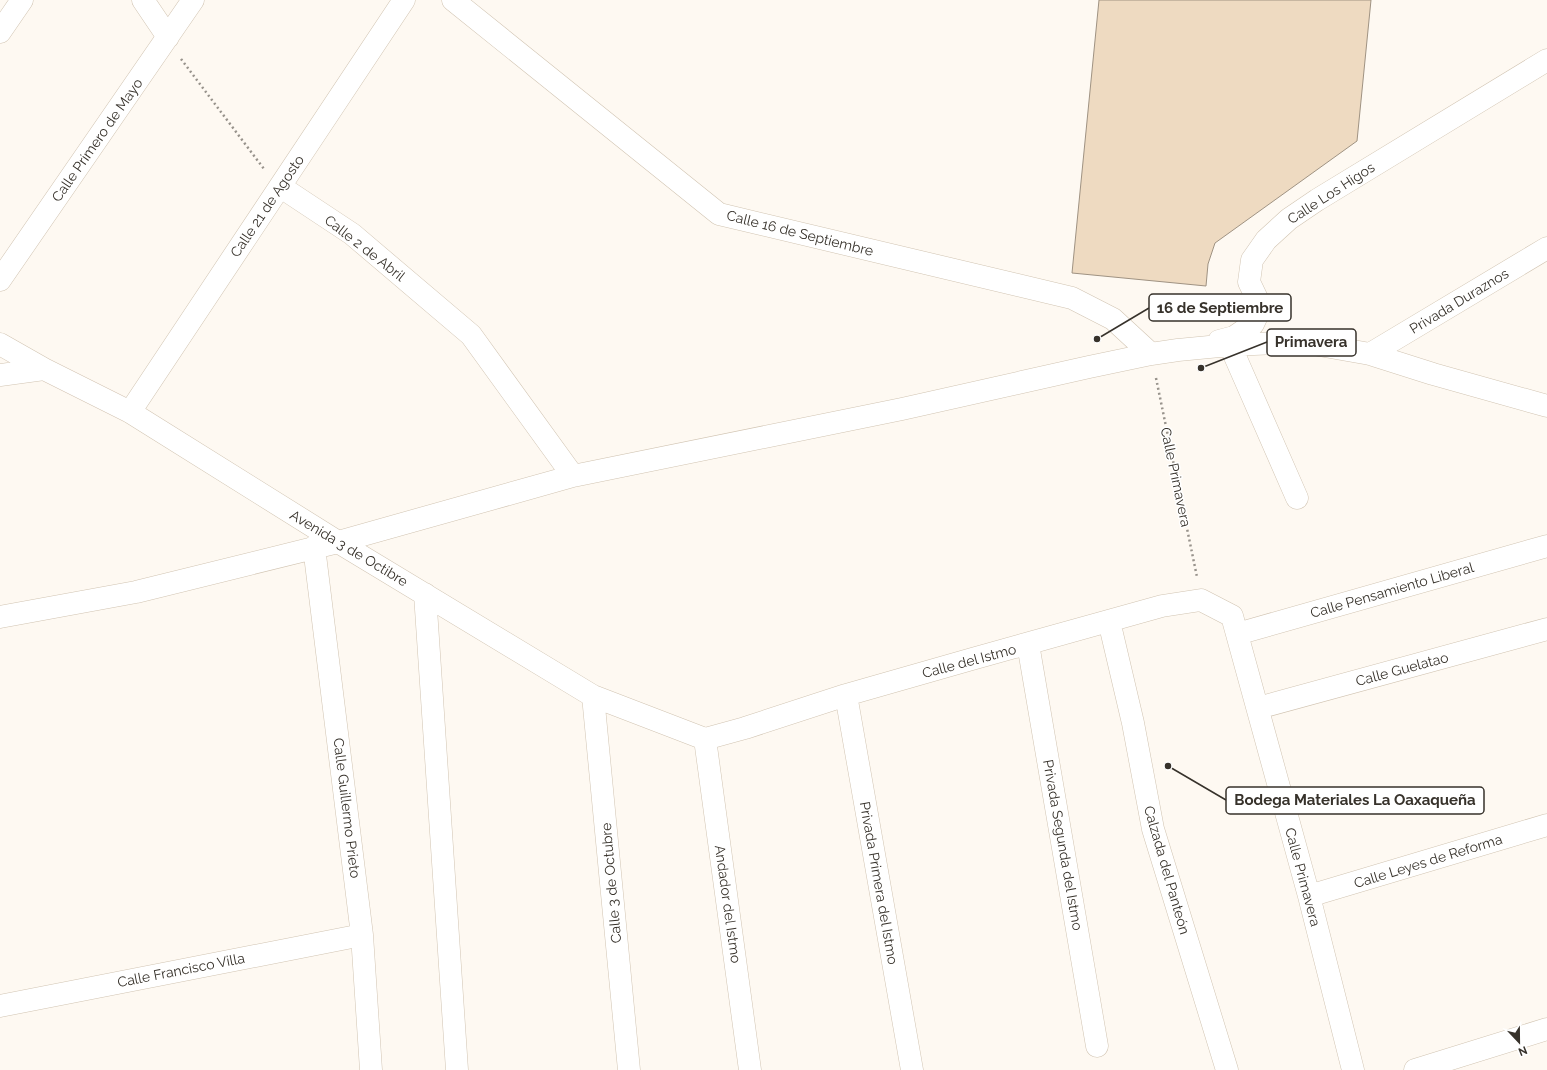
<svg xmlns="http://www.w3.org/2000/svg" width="1547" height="1070" font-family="Raleway,sans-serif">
	<rect width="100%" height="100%" fill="#fef9f2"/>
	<path fill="#eedac1" stroke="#9f9282" d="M1099,0H1371L1357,141L1215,243L1208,264L1206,286L1072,273Z"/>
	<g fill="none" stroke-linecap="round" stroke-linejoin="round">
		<g stroke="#d1c4b2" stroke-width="23">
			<path id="minor" d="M143,0L168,37
				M453,0L719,214L1072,298L1113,319L1151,354
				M0,32L22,0
				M281,187L352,234L471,335L573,476
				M0,280L193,0
				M1219,341L1234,337L1253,324L1261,307L1249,282L1252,260L1266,240L1289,219L1317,200L1547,60
				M0,344L44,369L130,412L338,542L593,696L705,739
				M1230,345L1297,498
				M1370,354L1547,248
				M0,375L44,369
				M130,412L404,0
				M314,547L362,935L371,1070
				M425,594L457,1070
				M0,617L136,592L338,542L573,476L902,409L1089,367L1151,354L1178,350L1230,345L1302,342L1370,354L1433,374L1547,406
				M1109,621L1133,723L1153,829L1227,1070
				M1237,634L1547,546
				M1028,644L1097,1046
				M846,695L912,1070
				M593,696L629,1070
				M1258,708L1547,629
				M705,739L745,728L846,695L972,659L1162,606L1201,600L1232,616L1309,896L1353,1070
				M705,739L750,1070
				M1309,896L1547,825
				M0,1006L362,935
				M1415,1070L1547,1029"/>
		</g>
		<path stroke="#98938c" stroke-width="2.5" stroke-dasharray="2 3" stroke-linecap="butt" d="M181,59L264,169
			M1156,378L1197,577"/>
		<use href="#minor" stroke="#fff" stroke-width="22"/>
	</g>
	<g text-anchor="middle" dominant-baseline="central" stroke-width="3" stroke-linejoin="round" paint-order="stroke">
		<g font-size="14" fill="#37322b" stroke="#fff">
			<text transform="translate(97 140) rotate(-55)">Calle Primero de Mayo</text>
			<text transform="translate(1331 193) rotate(-33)">Calle Los Higos</text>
			<text transform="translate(267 206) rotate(-56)">Calle 21 de Agosto</text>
			<text transform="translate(800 233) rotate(14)">Calle 16 de Septiembre</text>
			<text transform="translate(365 248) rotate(38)">Calle 2 de Abril</text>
			<text transform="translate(1459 301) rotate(-31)">Privada Duraznos</text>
			<text transform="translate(1176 477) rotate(78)">Calle Primavera</text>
			<text transform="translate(349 548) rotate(31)">Avenida 3 de Octibre</text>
			<text transform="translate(1392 590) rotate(-16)">Calle Pensamiento Liberal</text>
			<text transform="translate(969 661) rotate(-15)">Calle del Istmo</text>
			<text transform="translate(1402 669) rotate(-15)">Calle Guelatao</text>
			<text transform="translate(347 808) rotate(83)">Calle Guillermo Prieto</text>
			<text transform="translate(1063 845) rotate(80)">Privada Segunda del Istmo</text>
			<text transform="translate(1428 861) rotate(-17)">Calle Leyes de Reforma</text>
			<text transform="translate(1167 870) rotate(74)">Calzada del Panteón</text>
			<text transform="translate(1303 877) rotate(75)">Calle Primavera</text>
			<text transform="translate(611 883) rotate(-95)">Calle 3 de Octubre</text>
			<text transform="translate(879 883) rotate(80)">Privada Primera del Istmo</text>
			<text transform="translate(728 904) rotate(82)">Andador del Istmo</text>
			<text transform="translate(181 970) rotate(-11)">Calle Francisco Villa</text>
		</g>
	</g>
	<path fill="none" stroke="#37322b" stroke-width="1.5" d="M1097 339L1149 308M1201 368L1267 342M1168 766L1226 800"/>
	<g fill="#37322b" stroke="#fff" stroke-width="1.5">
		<circle cx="1097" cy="339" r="4"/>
		<circle cx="1201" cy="368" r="4"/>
		<circle cx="1168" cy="766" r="4"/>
	</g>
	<g fill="#fff" stroke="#37322b" stroke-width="1.5">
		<rect x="1149" y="294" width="142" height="27" rx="4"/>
		<rect x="1267" y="329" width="89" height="27" rx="4"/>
		<rect x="1226" y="787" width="258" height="27" rx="4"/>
	</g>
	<g font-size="15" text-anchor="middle" font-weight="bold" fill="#37322b">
		<text x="1220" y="313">16 de Septiembre</text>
		<text x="1311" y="347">Primavera</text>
		<text x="1355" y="805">Bodega Materiales La Oaxaqueña</text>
	</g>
	<g transform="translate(1519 1042) rotate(158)" stroke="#ffffff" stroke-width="3" paint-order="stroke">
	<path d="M0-3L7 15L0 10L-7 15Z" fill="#37322b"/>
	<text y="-6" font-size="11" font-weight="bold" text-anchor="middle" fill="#37322b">N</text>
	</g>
</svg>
